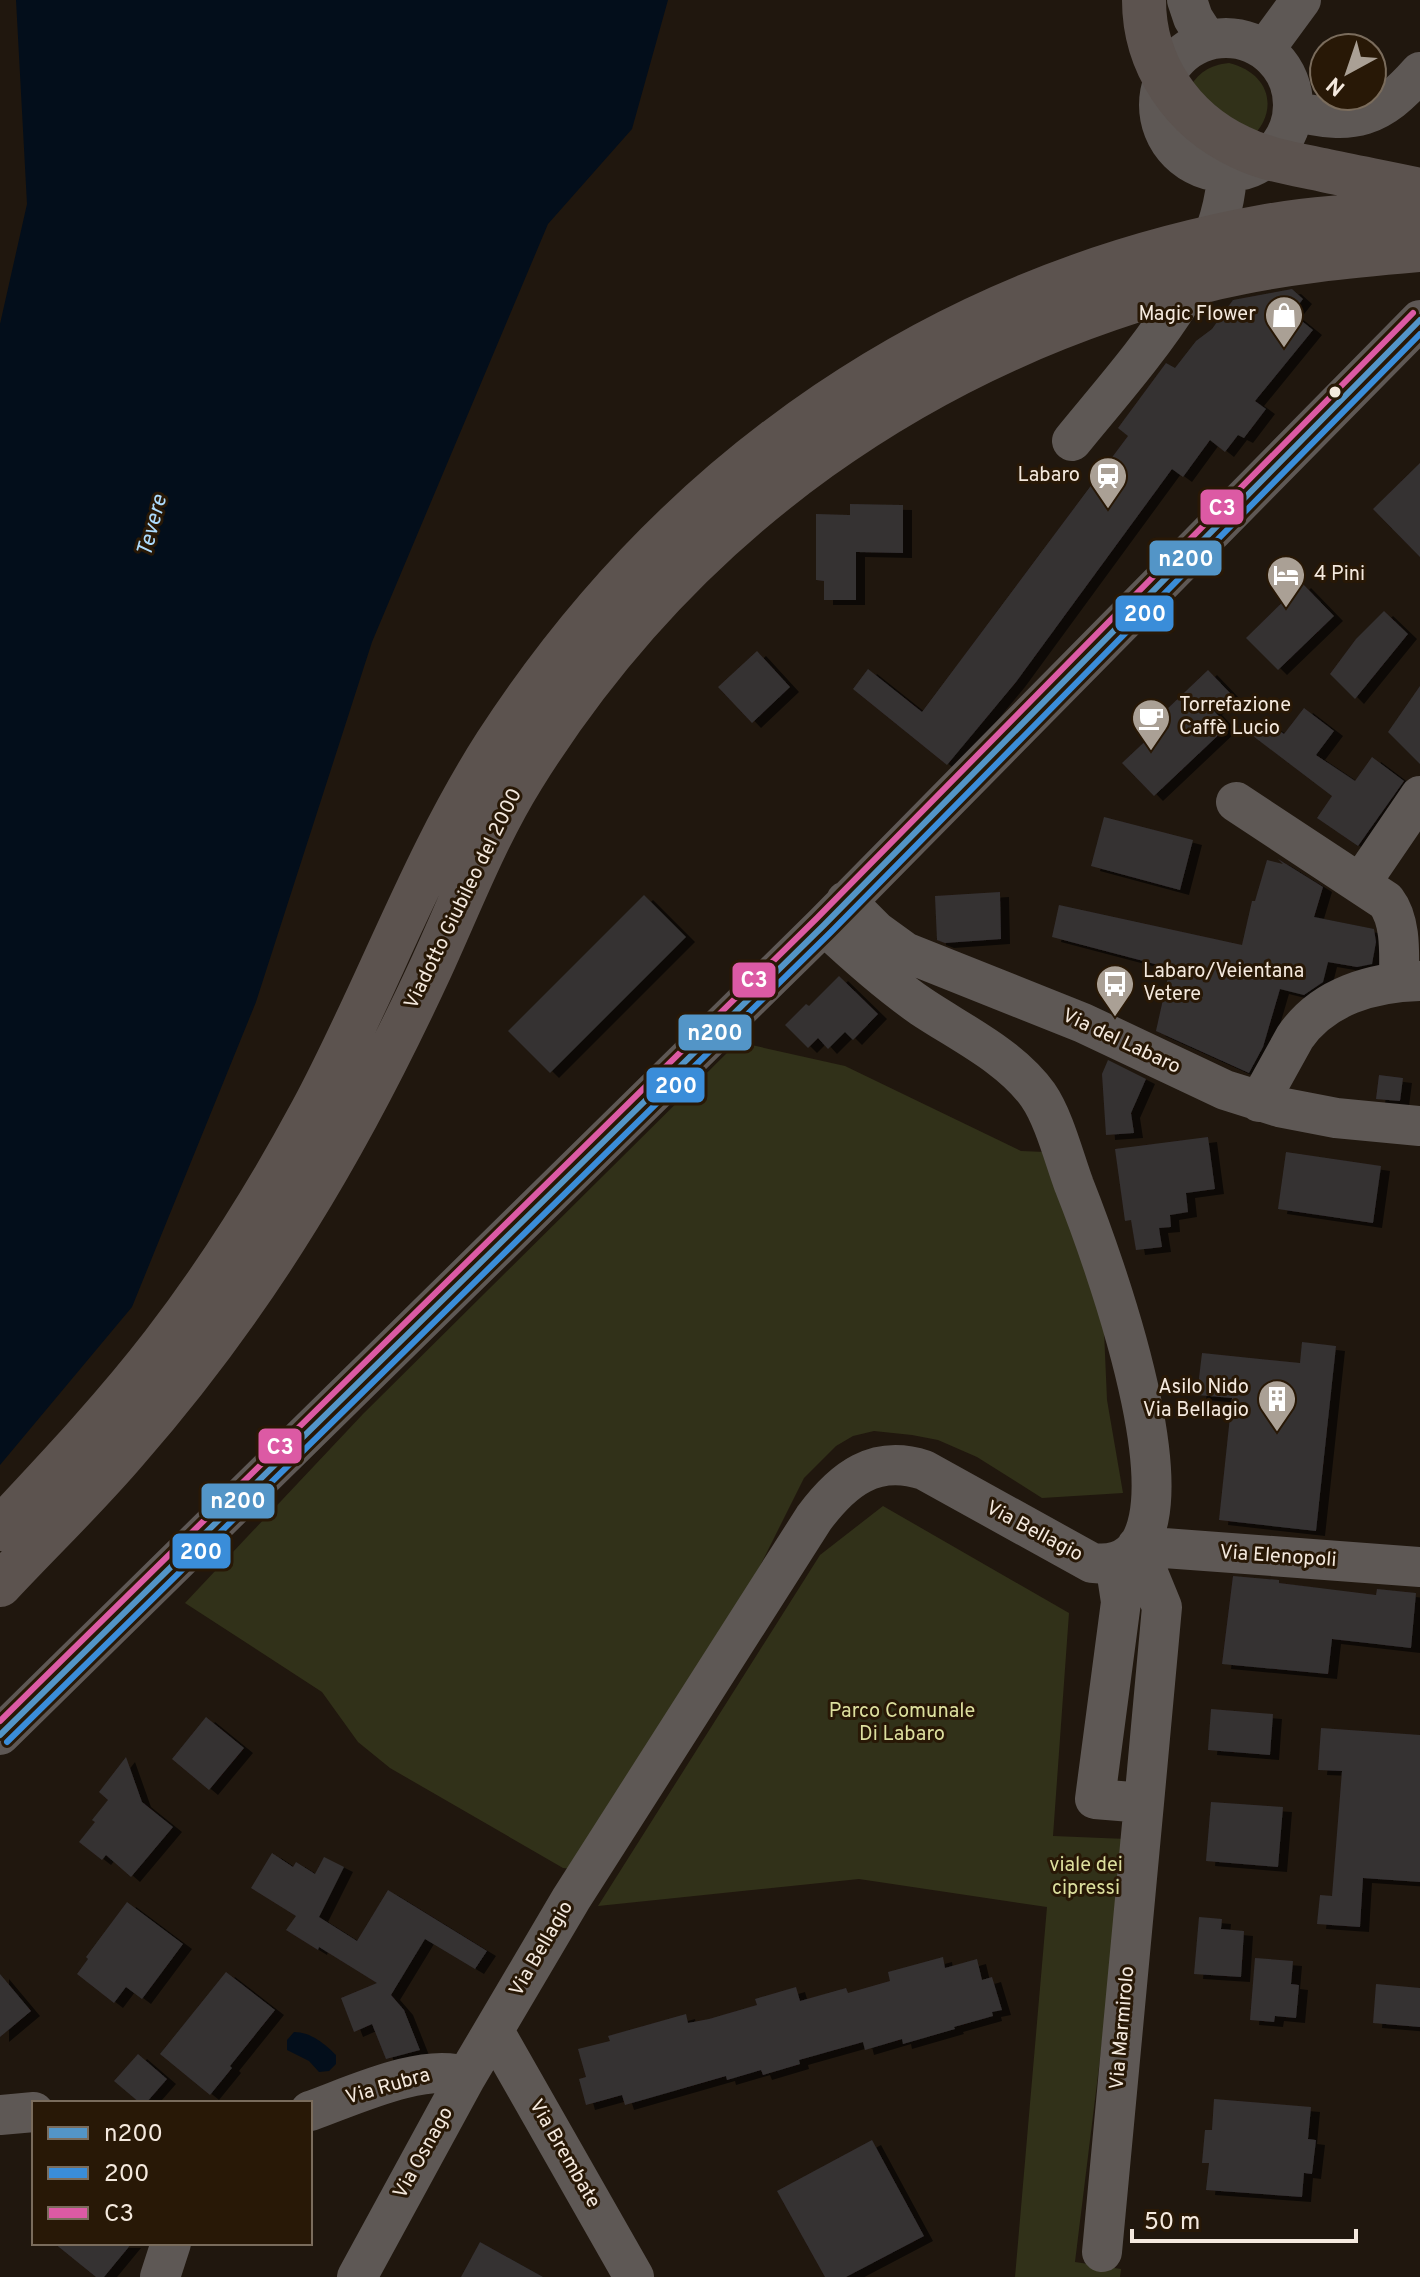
<svg xmlns="http://www.w3.org/2000/svg" width="1420" height="2277" font-family="Overpass,sans-serif">
	<defs>
		<filter id="shadow"><feDropShadow dx="9" dy="5" stdDeviation="0" flood-color="#0009"/></filter>
	</defs>
	<rect width="100%" height="100%" fill="#20170e"/>
	<path fill="#313119" d="M1229,63C1270,73 1281,111 1249,140L1188,90C1198,73 1209,65 1229,63Z
		M738,1042L845,1066L1021,1151L1045,1152L1103,1308L1107,1400L1123,1493L1042,1498L977,1457L938,1440L912,1435L874,1431L853,1436L836,1446L804,1478L748,1590L574,1869L563,1868L390,1768L358,1742L322,1692L185,1603L363,1414Z
		M883,1506L1069,1613L1053,1836L1127,1839L1075,2262L1121,2269L1120,2277H1015L1047,1907L859,1879L598,1906L820,1555Z"/>
	<path fill="#030e1b" d="M16,0H668L632,129L548,224L372,642L256,1002L132,1307L0,1465V324L27,204Z
		M294,2032C311,2032 325,2044 336,2055V2064L329,2071L319,2072L309,2061L287,2050V2040Z"/>
	<path fill="#353133" filter="url(#shadow)" d="M1292,289L1303,299L1292,313L1313,330L1255,401L1266,409L1244,438L1238,435L1225,452L1210,440L1183,477L1172,469L1016,682L947,765L853,689L868,669L922,712L1128,436L1118,428L1166,363L1175,368L1196,341L1212,329L1233,300Z
		M1420,463V557L1373,509Z
		M850,504L903,505V553L856,552V600H824V581L816,580V514L850,515Z
		M1302,583L1334,616L1278,670L1246,638Z
		M1384,611L1408,634L1355,699L1330,674L1356,639Z
		M757,651L790,687L752,723L718,687Z
		M1208,670L1230,693L1213,710L1228,726L1154,796L1122,763L1170,718L1164,712Z
		M1420,686V764L1388,732Z
		M1304,708L1334,731L1316,755L1355,781L1372,757L1404,781L1358,846L1317,818L1332,796L1253,736L1264,720L1284,734Z
		M1104,817L1193,840L1180,890L1091,866Z
		M1278,859L1323,887L1314,917L1374,929L1376,942L1372,964L1357,967L1328,962L1323,982L1304,995L1280,989L1263,1047L1249,1073L1156,1031L1170,968L1052,937L1059,905L1242,945L1252,901H1255L1267,860L1283,864Z
		M1000,892L1001,939L945,943L937,940L935,896Z
		M644,895L686,937L550,1073L508,1031Z
		M839,976L878,1014L853,1040L845,1032L828,1049L818,1038L808,1048L785,1025L806,1004L809,1006Z
		M1108,1060L1146,1079L1131,1113L1134,1133L1106,1135L1102,1074Z
		M1379,1075L1403,1078L1400,1101L1376,1099Z
		M1208,1137L1215,1189L1186,1193L1188,1212L1170,1215L1171,1227L1159,1228L1162,1247L1136,1250L1131,1220L1125,1221L1115,1149Z
		M1286,1152L1381,1166L1373,1223L1278,1209Z
		M1302,1342L1336,1346L1316,1531L1219,1520L1232,1398L1197,1395L1202,1353L1300,1363Z
		M1233,1576L1279,1580V1583L1376,1595L1377,1589L1416,1593L1411,1648L1332,1639L1328,1674L1222,1664Z
		M1211,1709L1273,1714L1270,1755L1208,1750Z
		M206,1717L244,1748L209,1790L172,1759Z
		M1321,1728L1420,1735V1882L1363,1878L1360,1927L1317,1924L1320,1895L1332,1896L1342,1771L1318,1770Z
		M126,1757L142,1802L173,1827L131,1877L106,1855L102,1860L79,1842L95,1822L92,1820L108,1800L99,1792Z
		M1211,1802L1283,1807L1278,1867L1206,1861Z
		M272,1853L293,1867L296,1862L315,1874L324,1857L344,1867L319,1917L357,1941L388,1890L487,1951L475,1969L425,1939L391,1995L404,2010L420,2050L386,2059L372,2024L354,2032L341,1998L377,1983L319,1947L318,1950L286,1930L296,1916L251,1888Z
		M127,1902L183,1944L142,1999L126,1987L114,2003L77,1974L88,1959L86,1957Z
		M1199,1917L1222,1919L1221,1929L1244,1931L1241,1977L1194,1974Z
		M943,1957L945,1968L977,1959L982,1980L992,1977L1002,2010L992,2012L993,2016L954,2027L955,2029L903,2044L902,2039L865,2050L863,2042L799,2060L800,2064L763,2075L761,2070L727,2080L726,2076L625,2105L622,2095L586,2105L579,2079L586,2077L578,2049L610,2041L608,2036L686,2014L688,2023L709,2019L757,2005L755,1999L796,1987L800,2001L846,1988L848,1993L890,1981L888,1972Z
		M1255,1958L1293,1961L1291,1984L1299,1985L1296,2018L1275,2016L1274,2022L1250,2020Z
		M226,1972L275,2010L230,2066L232,2068L210,2095L160,2054Z
		M0,1974L31,2011L0,2037Z
		M1376,1984L1420,1988V2027L1373,2023Z
		M138,2054L167,2079L146,2103H140L114,2081Z
		M1214,2099L1311,2107L1308,2139L1316,2140L1312,2174L1304,2173L1302,2197L1206,2190L1209,2163H1202L1205,2130H1212Z
		M872,2140L924,2236L846,2277H825L777,2191Z
		M480,2242L543,2277H461Z
		M54,2243H132L104,2277H96Z"/>
	<g fill="none" stroke-linecap="round" stroke-linejoin="round">
		<path stroke="#5e5855" stroke-width="40" d="M1187,0L1193,18L1207,40
			M1159 105a67 67 0 1 1 134 0a67 67 0 1 1-134 0Z
			M1265,49L1301,0
			M1293,111C1355,126 1379,118 1420,72
			M1072,441C1131,368 1224,270 1227,172
			M1236,802L1386,901C1402,922 1399,956 1399,981
			M1360,884L1420,796
			M846,901L876,931L905,952L1083,1023L1225,1090L1279,1107L1336,1118L1420,1126
			M1259,1102L1295,1037C1323,996 1373,982 1420,981
			M1115,1562L1121,1602L1095,1799L1144,1803L1162,1607L1137,1546L1420,1567
			M0,1735L824,925L1420,320
			M494,2031L634,2277
			M310,2111C350,2097 425,2061 466,2077
			M0,2115L34,2112
			M1102,2252L1144,1803
			M160,2277L171,2243
			M357,2277L466,2077L571,1899L814,1518C843,1479 875,1454 924,1470L1092,1563C1226,1580 1095,1238 1074,1185C1064,1158 1054,1118 1038,1095C1010,1056 961,1033 922,1007C887,983 855,954 824,925"/>
		<path stroke="#5c534f" stroke-width="44" d="M1144,0C1144,64 1182,120 1240,147C1266,160 1295,164 1323,170C1355,177 1388,183 1420,190
			M0,1529C56,1469 113,1409 163,1344C219,1271 269,1191 312,1111C377,990 422,859 496,744C675,468 942,284 1267,226C1317,217 1369,215 1420,212
			M0,1585C42,1540 87,1497 127,1450C190,1378 248,1299 298,1218C347,1139 390,1056 429,972C459,907 485,838 523,777C683,521 923,350 1216,278C1283,262 1352,256 1420,250"/>
		<g stroke="#281806" stroke-width="12">
			<path id="bus-1" d="M0,1735L824,925L1420,320"/>
		</g>
		<g stroke="#281806" stroke-width="12">
			<path id="bus-2" d="M7,1742L831,932L1420,334"/>
		</g>
		<g stroke="#281806" stroke-width="12">
			<path id="bus-3" d="M0,1721L817,918L1413,313"/>
		</g>
		<use href="#bus-1" stroke="#5395c7" stroke-width="6"/>
		<use href="#bus-2" stroke="#3a8dd9" stroke-width="6"/>
		<use href="#bus-3" stroke="#dc5aa4" stroke-width="6"/>
	</g>
	<defs>
		<g id="shop-pin" transform="scale(2)"><path d="M0 17L-7.5 6A9.5 9.5 0 1 1 7.5 6Z" fill="#aaa095" stroke="#281806"/><path d="M-5-2.5h2.3a2.7 3.5 0 0 1 5.4 0H5L5.5 6h-11ZM-1.5-2.5h3a1.5 2.3 0 0 0-3 0Z" fill="#fff"/></g>
		<g id="station-pin" transform="scale(2)"><path d="M0 17L-7.5 6A9.5 9.5 0 1 1 7.5 6Z" fill="#aaa095" stroke="#281806"/><path d="M-3-6H3Q5-6 5-4V2Q5 4 3 4L4.5 6H3L1.5 4h-3L-3 6H-4.5L-3 4Q-5 4-5 2V-4Q-5-6-3-6ZM-3.5-4v3h7v-3ZM-3.5 1v1.5H-2V1ZM2 1v1.5H3.5V1Z" fill="#fff"/></g>
		<g id="hotel-pin" transform="scale(2)"><path d="M0 17L-7.5 6A9.5 9.5 0 1 1 7.5 6Z" fill="#aaa095" stroke="#281806"/><path d="M-6-4.5h1.5V1H6V5H4.5V3h-9V5H-6ZM-4 0a1.8 1.8 0 1 1 3.6 0ZM.5 0V-2.5h3Q6-2.5 6 0Z" fill="#fff"/></g>
		<g id="cafe-pin" transform="scale(2)"><path d="M0 17L-7.5 6A9.5 9.5 0 1 1 7.5 6Z" fill="#aaa095" stroke="#281806"/><path d="M-5.5-4.5H6V0H3Q3 3.5 0 3.5H-2.5Q-5.5 3.5-5.5 0ZM3-3.2v2h1.7v-2ZM-6 4.5H4V6H-6Z" fill="#fff"/></g>
		<g id="bus-pin" transform="scale(2)"><path d="M0 17L-7.5 6A9.5 9.5 0 1 1 7.5 6Z" fill="#aaa095" stroke="#281806"/><path d="M-5-6H5V4H4V6H2V4H-2V6H-4V4H-5ZM-3.5-4V0h7V-4ZM-3.5 1.2v1.5H-2V1.2ZM2 1.2v1.5H3.5V1.2Z" fill="#fff"/></g>
		<g id="building-pin" transform="scale(2)"><path d="M0 17L-7.5 6A9.5 9.5 0 1 1 7.5 6Z" fill="#aaa095" stroke="#281806"/><path d="M-4-6H4V6H1V3H-1V6H-4ZM-2.5-4.3h1.7v1.8h-1.7ZM.8-4.3h1.7v1.8H.8ZM-2.5-1h1.7V.8h-1.7ZM.8-1h1.7V.8H.8Z" fill="#fff"/></g>
	</defs>
	<g fill-rule="evenodd">
		<use href="#shop-pin" x="1284" y="315"/>
		<use href="#station-pin" x="1108" y="476"/>
		<use href="#hotel-pin" x="1286" y="575"/>
		<use href="#cafe-pin" x="1151" y="718"/>
		<use href="#bus-pin" x="1115" y="984"/>
		<use href="#building-pin" x="1277" y="1399"/>
	</g>
	<circle fill="#f4e9de" stroke="#281806" stroke-width="3" cx="1335" cy="392" r="7"/>
	<g text-anchor="middle" dominant-baseline="central" stroke-width="6" stroke-linejoin="round" paint-order="stroke">
		<g font-size="20" fill="#f4e9de" stroke="#281806" text-anchor="end">
			<text x="1256" y="315">Magic Flower</text>
			<text x="1080" y="476">Labaro</text>
			<text x="1314" y="575" text-anchor="start">4 Pini</text>
			<text x="1179" y="706" text-anchor="start">Torrefazione<tspan x="1179" dy="23">Caffè Lucio</tspan></text>
			<text x="1143" y="972" text-anchor="start">Labaro/Veientana<tspan x="1143" dy="23">Vetere</tspan></text>
			<text x="1249" y="1388">Asilo Nido<tspan x="1249" dy="23">Via Bellagio</tspan></text>
		</g>
		<g font-size="20" fill="#f4e9de" stroke="#281806">
			<text transform="translate(464 899) rotate(-64)">Viadotto Giubileo del 2000</text>
			<text transform="translate(1121 1042) rotate(25)">Via del Labaro</text>
			<text transform="translate(1034 1532) rotate(28)">Via Bellagio</text>
			<text transform="translate(1278 1557) rotate(4)">Via Elenopoli</text>
			<text transform="translate(542 1949) rotate(-60)">Via Bellagio</text>
			<text transform="translate(1123 2028) rotate(-85)">Via Marmirolo</text>
			<text transform="translate(388 2087) rotate(-16)">Via Rubra</text>
			<text transform="translate(424 2153) rotate(-61)">Via Osnago</text>
			<text transform="translate(564 2154) rotate(60)">Via Brembate</text>
		</g>
		<g font-size="20" fill="#dcdf9e" stroke="#281806">
			<text x="902" y="1712">Parco Comunale<tspan x="902" dy="23">Di Labaro</tspan></text>
			<text x="1086" y="1866">viale dei<tspan x="1086" dy="23">cipressi</tspan></text>
		</g>
		<g font-size="22" font-style="italic" fill="#addbfd" stroke="#281806">
			<text transform="translate(153 526) rotate(-75)">Tevere</text>
		</g>
	</g>
	<g stroke="#281806" stroke-width="3">
		<rect x="1199" y="488" width="46" height="38" rx="8" fill="#dc5aa4"/>
		<rect x="1148" y="539" width="75" height="38" rx="8" fill="#5395c7"/>
		<rect x="1114" y="594" width="61" height="39" rx="8" fill="#3a8dd9"/>
		<rect x="731" y="961" width="46" height="38" rx="8" fill="#dc5aa4"/>
		<rect x="677" y="1013" width="76" height="39" rx="8" fill="#5395c7"/>
		<rect x="645" y="1066" width="61" height="38" rx="8" fill="#3a8dd9"/>
		<rect x="257" y="1427" width="46" height="38" rx="8" fill="#dc5aa4"/>
		<rect x="200" y="1482" width="76" height="38" rx="8" fill="#5395c7"/>
		<rect x="171" y="1532" width="61" height="38" rx="8" fill="#3a8dd9"/>
	</g>
	<g font-size="22" text-anchor="middle" font-weight="bold" fill="#fff">
		<text x="1222" y="515">C3</text>
		<text x="1186" y="566">n200</text>
		<text x="1145" y="621">200</text>
		<text x="754" y="987">C3</text>
		<text x="715" y="1040">n200</text>
		<text x="676" y="1093">200</text>
		<text x="280" y="1454">C3</text>
		<text x="238" y="1508">n200</text>
		<text x="201" y="1559">200</text>
	</g>
	<rect x="32" y="2101" width="280" height="144" fill="#281806" stroke="#7a6c5c" stroke-width="2"/>
	<rect x="48" y="2127" width="40" height="12" fill="#5395c7" stroke="#7a6c5c" stroke-width="2"/>
	<text x="104" y="2141" font-size="24" fill="#f4e9de">n200</text>
	<rect x="48" y="2167" width="40" height="12" fill="#3a8dd9" stroke="#7a6c5c" stroke-width="2"/>
	<text x="104" y="2181" font-size="24" fill="#f4e9de">200</text>
	<rect x="48" y="2207" width="40" height="12" fill="#dc5aa4" stroke="#7a6c5c" stroke-width="2"/>
	<text x="104" y="2221" font-size="24" fill="#f4e9de">C3</text>
	<g transform="translate(1348 72) rotate(220)"><circle r="38" fill="#281806" stroke="#7a6c5c" stroke-width="2"/>
	<path d="M0-6L14 30L0 20L-14 30Z" fill="#aaa095"/>
	<text y="-12" font-size="22" font-weight="bold" text-anchor="middle" fill="#f4e9de">N</text>
	</g>
	<path d="M1132 2229v12h224v-12" fill="none" stroke="#f4e9de" stroke-width="4"/>
	<text x="1144" y="2229" font-size="24" fill="#f4e9de" stroke="#281806" stroke-width="6" paint-order="stroke">50 m</text>
</svg>
